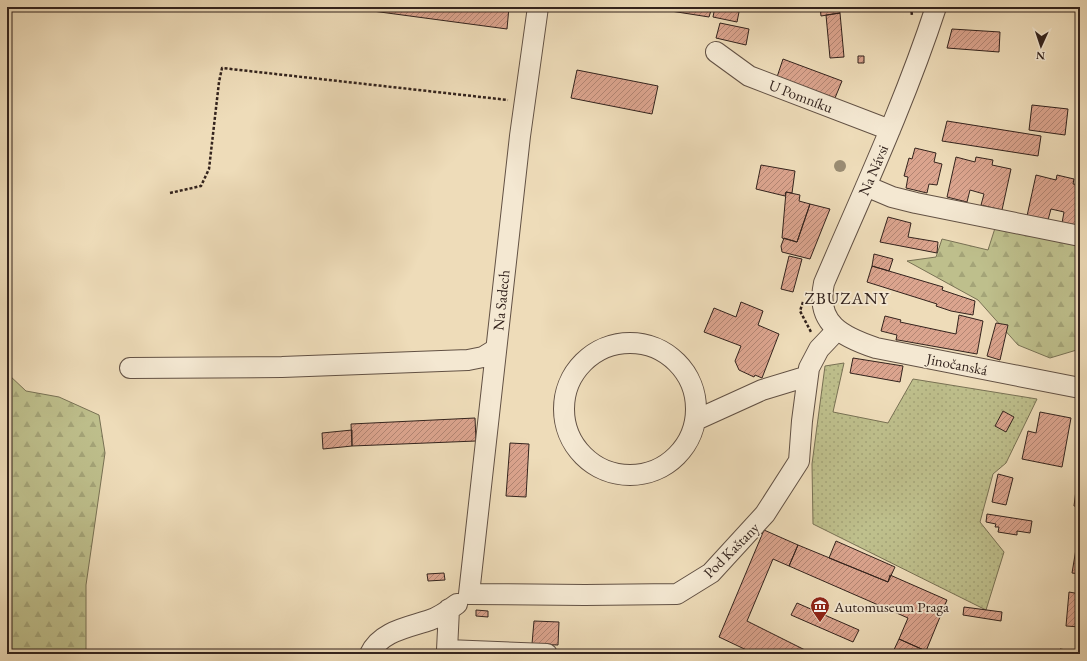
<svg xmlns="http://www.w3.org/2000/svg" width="1087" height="661" font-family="'EB Garamond',serif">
	<defs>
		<pattern id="forest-firs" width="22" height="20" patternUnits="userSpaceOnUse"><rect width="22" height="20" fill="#bebf8c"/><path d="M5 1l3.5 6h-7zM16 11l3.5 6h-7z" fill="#a4a478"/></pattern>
		<pattern id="park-dots" width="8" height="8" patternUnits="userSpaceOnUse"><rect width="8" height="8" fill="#bebf8c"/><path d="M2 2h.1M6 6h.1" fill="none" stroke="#a4a478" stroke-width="1.8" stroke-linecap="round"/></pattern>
		<pattern id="building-hatch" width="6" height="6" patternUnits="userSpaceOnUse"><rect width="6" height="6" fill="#dba48e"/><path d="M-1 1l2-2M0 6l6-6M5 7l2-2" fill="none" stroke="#b28573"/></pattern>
	</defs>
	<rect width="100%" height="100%" fill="#eedcb9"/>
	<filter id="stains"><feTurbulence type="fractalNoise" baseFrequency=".005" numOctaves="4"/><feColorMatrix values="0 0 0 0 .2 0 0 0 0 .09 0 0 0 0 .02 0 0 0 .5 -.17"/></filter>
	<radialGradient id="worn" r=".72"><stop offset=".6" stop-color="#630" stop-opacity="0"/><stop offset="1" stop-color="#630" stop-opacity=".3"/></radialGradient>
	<path fill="url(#forest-firs)" stroke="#787154" d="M996,225L1080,242V349L1050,358L1018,345L978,300L907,261L936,257L942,239L988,250Z
		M7,370L9,375L26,391L59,397L99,415L105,453L86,585V654H7Z"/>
	<path fill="url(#park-dots)" stroke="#787154" d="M844,363L833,412L888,423L913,379L1037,399L1006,463L993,474L980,522L1004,552L986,610L813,524L812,464L825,366Z"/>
	<path fill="url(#building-hatch)" stroke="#33231d" d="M365,7H509L507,29L365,10Z
		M658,7H712L709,17L658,9Z
		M715,7H740L737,22L713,17Z
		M820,7H839L840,13L821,16Z
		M840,13L844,57L830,58L826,15Z
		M720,23L749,29L746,45L716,38Z
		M952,29L1000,32L999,52L947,48Z
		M858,56H864V63H858Z
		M783,59L842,81L835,98L777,77Z
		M577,70L658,86L652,114L571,98Z
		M1080,102V133H1076Z
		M1032,105L1068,109L1065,135L1029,130Z
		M947,121L1041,136L1038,156L942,141Z
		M915,148L936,153L934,162L942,164L937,185L929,184L927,193L906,188L908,177L904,176L909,158L912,159Z
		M956,157L975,162L976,157L993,160L992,165L1011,169L1002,210L981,205L984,194L970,190L967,202L947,197Z
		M761,165L795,171L792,193L786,192L785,196L756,189Z
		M1036,175L1056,180L1057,175L1074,179L1073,184L1080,185V228L1062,223L1064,212L1051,209L1048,220L1027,216Z
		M786,192L800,195L799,201L810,204L797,242L782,238Z
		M810,204L830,209L810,259L782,252L781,246L784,238L797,242Z
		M888,217L911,223L908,237L938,242L937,253L880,242Z
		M874,254L893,259L889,271L872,266Z
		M789,256L802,259L793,292L781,289Z
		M872,266L943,287L942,290L975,301L973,315L951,311L936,306L937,304L867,282Z
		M741,302L763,311L758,325L779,334L762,378L755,375L754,377L739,370L735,361L741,346L704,332L714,308L736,317Z
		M959,315L983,321L977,354L898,340H896L897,335L881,331L885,316L901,320L900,322L956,334Z
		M996,323L1008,325L1000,360L987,356Z
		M853,358L903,366L900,382L850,373Z
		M1003,411L1014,417L1006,432L995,426Z
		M1040,412L1071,418L1062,467L1022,459L1028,431L1036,433Z
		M475,418L476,441L352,446L351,424Z
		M352,430V446L323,449L322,433Z
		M510,443L529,444L526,497L506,496Z
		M998,474L1013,478L1006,505L992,502Z
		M1077,482H1080V507L1074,506Z
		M987,514L1032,521L1030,533L1017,531V535L998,532L999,527H995L996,524L986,522Z
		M764,530L798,545L789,566L773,559L747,621L813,654H755L719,637Z
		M836,541L895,567L888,582L829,558Z
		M798,545L888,582L890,575L947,600L926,651L899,639L908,618L789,566Z
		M1076,549L1080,550V574L1072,573Z
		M444,573L445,580L428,581L427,574Z
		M1069,592L1080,594V627L1066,626Z
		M797,603L859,630L853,642L791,615Z
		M964,607L1002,612L1001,621L963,615Z
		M476,610L488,611V617L476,616Z
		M534,621L559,622L558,645L532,644Z
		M899,639L926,651L925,654H892Z
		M1060,649L1080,652V654H1059Z"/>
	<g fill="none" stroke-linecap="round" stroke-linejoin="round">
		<g stroke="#625144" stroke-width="22">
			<path id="minor" d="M936,7C905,102 863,192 824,283C815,324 843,337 876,348L1080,388
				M716,52L749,76L890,130
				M866,186L892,197L916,203L1080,236
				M564 409a66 66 0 1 1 132 0a66 66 0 1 1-132 0Z
				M130,368L282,367L468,360L483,357L496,349
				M696,420L762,390L808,376
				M469,594L520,136L538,7
				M469,594L585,595L677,594L711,573L765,514L799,461L802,421L809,368L819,349L837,330
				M449,609L447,650L547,654
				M370,654C380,631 410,627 430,620C439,617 449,610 457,604"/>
		</g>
		<path stroke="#33231d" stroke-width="2.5" stroke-dasharray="3 2" stroke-linecap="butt" d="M911,7L912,16
			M170,193L201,186L209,169L219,82L222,68L508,100
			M803,302L800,311L811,332"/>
		<use href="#minor" stroke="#f4e8d2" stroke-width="20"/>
	</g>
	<circle fill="#9a8c73" cx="840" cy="166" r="6"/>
	<defs>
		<g id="museum-pin" transform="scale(1)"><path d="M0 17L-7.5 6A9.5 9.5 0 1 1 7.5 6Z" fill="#8f2418" stroke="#f4e8d2"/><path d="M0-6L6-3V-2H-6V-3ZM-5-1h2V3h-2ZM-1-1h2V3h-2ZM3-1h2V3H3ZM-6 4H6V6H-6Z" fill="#fff"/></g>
	</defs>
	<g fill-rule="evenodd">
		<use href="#museum-pin" x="820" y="606"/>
	</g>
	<g text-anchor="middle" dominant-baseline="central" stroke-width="3.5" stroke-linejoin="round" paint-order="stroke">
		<g font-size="15" fill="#33231d" stroke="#f4e8d2">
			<text transform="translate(801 96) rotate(21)">U Pomníku</text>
			<text transform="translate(873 170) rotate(-67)">Na Návsi</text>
			<text transform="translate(501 300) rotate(-84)">Na Sadech</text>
			<text transform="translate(957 364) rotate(11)">Jinočanská</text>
			<text transform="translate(731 550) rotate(-45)">Pod Kaštany</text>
		</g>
		<g font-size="15" fill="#33231d" stroke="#f4e8d2" text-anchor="start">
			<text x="834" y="606">Automuseum Praga</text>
		</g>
		<g font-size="17" letter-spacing="1" fill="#33231d" stroke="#f4e8d2">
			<text x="847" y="298">ZBUZANY</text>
		</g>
	</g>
	<rect width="1087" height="661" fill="none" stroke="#eedcb9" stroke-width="24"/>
	<rect x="8" y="8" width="1071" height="645" fill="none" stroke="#33231d" stroke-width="2"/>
	<rect x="12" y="12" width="1063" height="637" fill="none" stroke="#33231d"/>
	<g transform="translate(1041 46) rotate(183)" stroke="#f4e8d2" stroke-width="3" paint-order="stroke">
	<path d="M0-3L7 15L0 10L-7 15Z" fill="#33231d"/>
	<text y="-6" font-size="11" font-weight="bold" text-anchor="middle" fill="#33231d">N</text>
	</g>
	<rect width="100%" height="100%" filter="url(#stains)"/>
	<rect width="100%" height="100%" fill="url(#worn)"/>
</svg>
